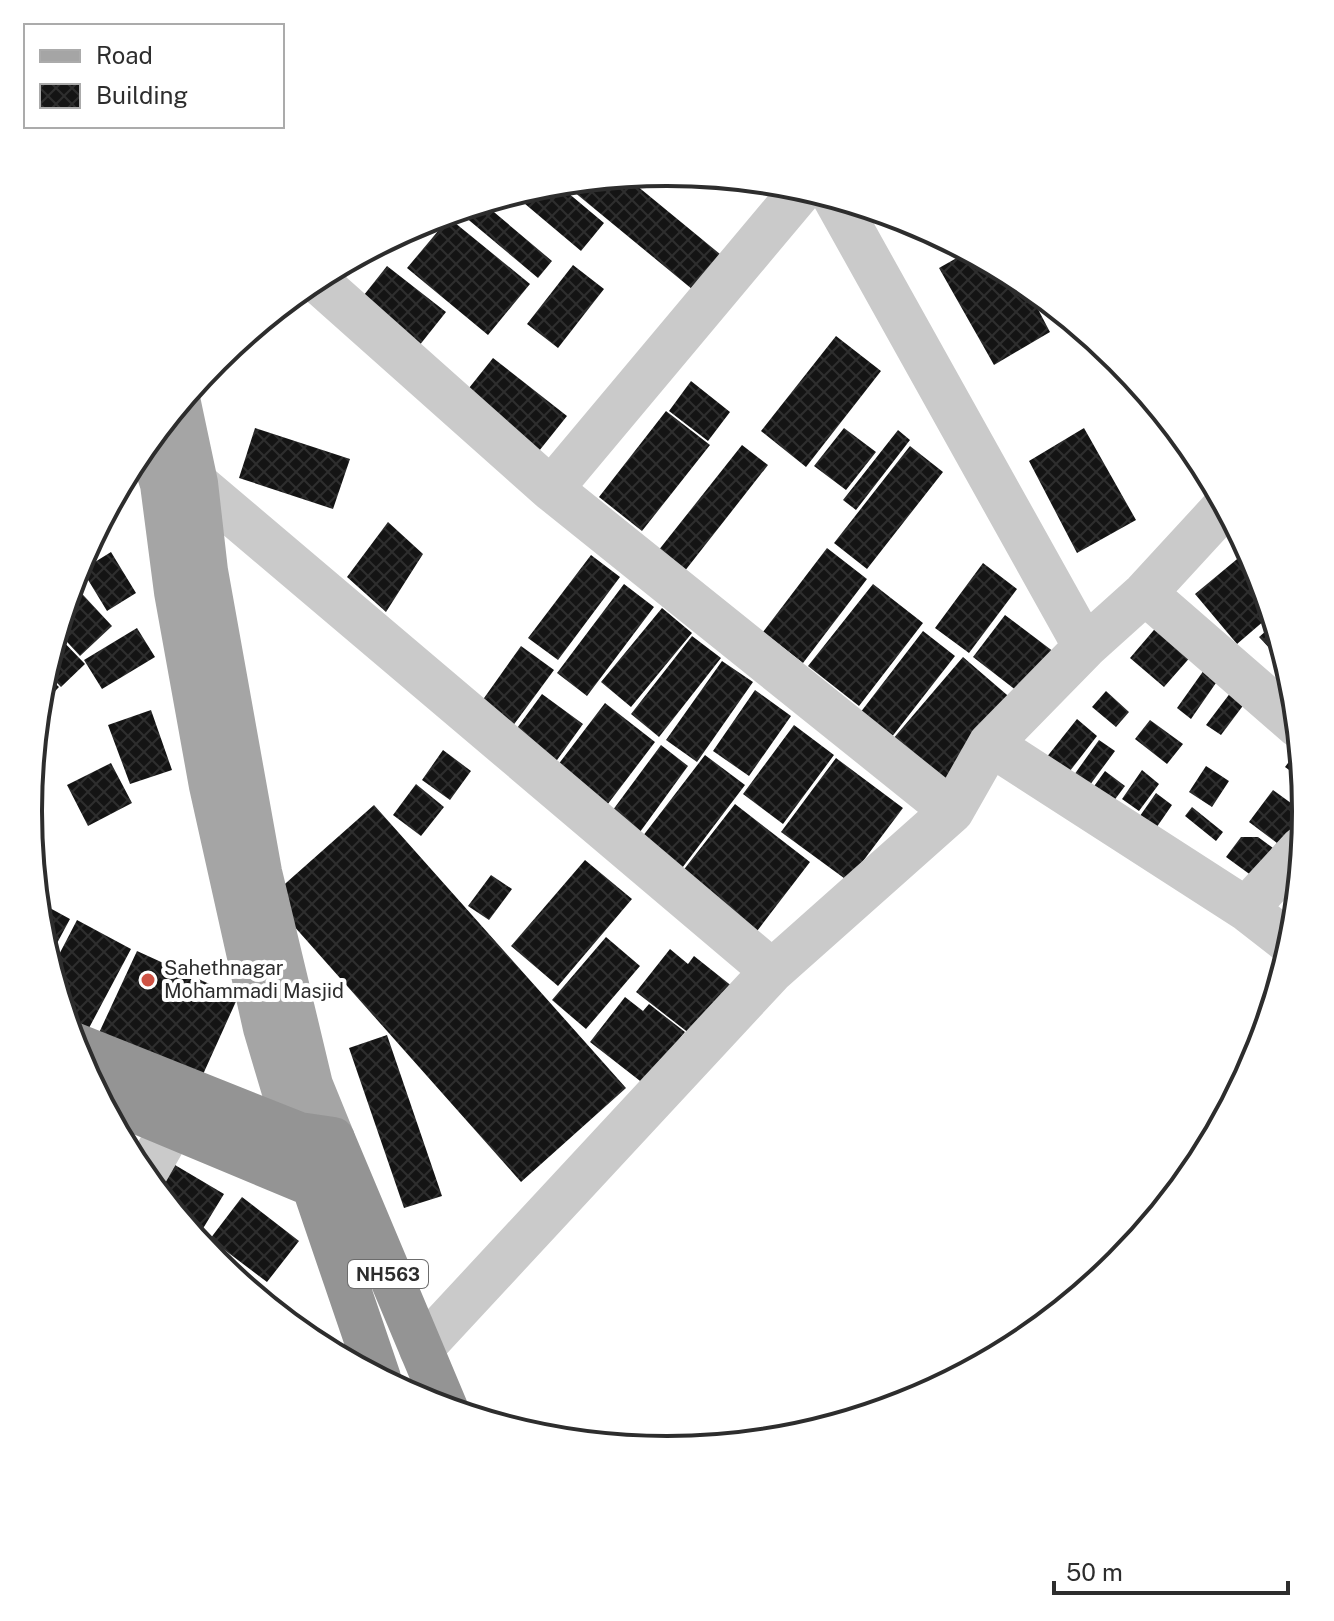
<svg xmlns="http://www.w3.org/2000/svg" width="1334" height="1621" font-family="'Public Sans',sans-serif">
	<defs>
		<pattern id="building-cross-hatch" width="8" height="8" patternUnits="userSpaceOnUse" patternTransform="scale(2)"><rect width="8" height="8" fill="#141414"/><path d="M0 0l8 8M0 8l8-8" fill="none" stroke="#2e2e2e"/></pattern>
	</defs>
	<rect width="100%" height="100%" fill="#fff"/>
	<path fill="url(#building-cross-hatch)" d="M625,176L726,259L698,294L562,182Z
		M555,182L604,223L581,251L512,193Z
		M482,202L552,261L538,278L458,211Z
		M449,218L530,284L488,335L407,268Z
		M969,251L1022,279L1050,332L994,365L939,268Z
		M573,265L604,289L558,348L527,324Z
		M387,266L446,312L415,351L356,305Z
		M836,336L881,371L806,467L761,431Z
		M493,358L567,416L539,451L465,393Z
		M691,381L730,412L708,441L669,411Z
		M666,411L710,445L642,531L599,497Z
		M255,428L350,459L333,509L239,478Z
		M844,428L876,452L846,490L814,466Z
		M1084,428L1136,520L1077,553L1029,461Z
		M898,430L910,440L856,510L843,500Z
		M742,445L768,465L684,572L658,551Z
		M910,446L943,472L867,569L834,543Z
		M388,522L423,554L386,612L347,577Z
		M827,548L867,579L803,663L763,632Z
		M111,552L136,593L107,611L82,570Z
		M591,555L620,577L558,660L528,638Z
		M1242,555L1261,579L1272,614L1237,644L1195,594Z
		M983,563L1017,589L969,653L935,628Z
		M72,583L112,626L80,656L57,631Z
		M624,584L654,607L587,696L557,673Z
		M873,584L923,623L859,706L808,666Z
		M662,608L692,633L631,707L601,682Z
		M1005,615L1054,652L1021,694L973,657Z
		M1275,623L1281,643L1272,651L1259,637Z
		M1159,624L1193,654L1164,687L1130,658Z
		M137,628L155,657L102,689L84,660Z
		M923,631L955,656L891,738L860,713Z
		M56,634L85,664L61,687L45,670Z
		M692,636L721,658L659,737L631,714Z
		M521,646L554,670L504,738L472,715Z
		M963,657L1014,701L943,784L892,740Z
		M722,661L753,682L697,762L666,740Z
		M1204,670L1218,680L1191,719L1177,708Z
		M44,673L59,687L38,709L40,685Z
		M755,690L791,716L749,776L713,751Z
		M1106,691L1129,712L1116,727L1092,707Z
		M1231,692L1245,703L1221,735L1206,725Z
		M542,694L583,724L547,774L506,743Z
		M605,703L655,742L598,817L548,778Z
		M151,710L172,770L130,784L108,725Z
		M1077,719L1097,736L1063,780L1042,763Z
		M1150,720L1183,744L1167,764L1135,739Z
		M794,725L834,755L783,824L743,794Z
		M1099,740L1115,751L1084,793L1069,782Z
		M661,745L688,766L632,843L604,822Z
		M1300,747L1303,780L1285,767Z
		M443,750L471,771L450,800L422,780Z
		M705,755L745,785L676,876L636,845Z
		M836,758L903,808L848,881L781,832Z
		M111,763L132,803L88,826L67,785Z
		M1206,766L1229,781L1212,807L1189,792Z
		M1142,770L1159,784L1139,811L1122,799Z
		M1105,771L1125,786L1107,810L1087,796Z
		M416,784L444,807L421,836L393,815Z
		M1273,790L1306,814L1305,818L1259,881L1226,857L1241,837H1258L1273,848L1277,843L1249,822Z
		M1156,793L1172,805L1152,834L1135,823Z
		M735,804L810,862L754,935L678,877Z
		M374,805L626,1088L521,1182L269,898Z
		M1192,807L1223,832L1216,841L1185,816Z
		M585,860L632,899L558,986L511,946Z
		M491,875L512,889L489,920L468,906Z
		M37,901L70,919L48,960L40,935Z
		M77,920L131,949L89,1028L64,1015L51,970Z
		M606,937L640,966L586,1029L552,1000Z
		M670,949L688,964L694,956L733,987L694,1037L636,992Z
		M137,951L238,997L200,1081L98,1035Z
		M625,997L643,1011L649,1004L685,1032L644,1084L590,1042Z
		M387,1035L442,1196L404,1208L349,1048Z
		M175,1165L224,1194L196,1240L158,1193Z
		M242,1197L299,1241L267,1282L210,1239Z"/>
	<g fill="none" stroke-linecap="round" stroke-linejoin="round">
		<path stroke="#cacaca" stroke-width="44" d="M834,197L1085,647
			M314,278L551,489L952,811L990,744L1085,647L1145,593L1225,506
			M196,483L772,971
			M551,489L804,187
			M1145,593L1298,726
			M990,744L1246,909L1291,944
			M1246,909L1302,848
			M144,1176L173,1125
			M421,1349L772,971L952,811"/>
		<path stroke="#a5a5a5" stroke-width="44" d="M179,403L196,483L206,571L260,872L311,1085L333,1139
			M148,440L162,484L176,592L211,786L265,1028L287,1102"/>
		<path stroke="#949494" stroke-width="44" d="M73,1044L299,1134L333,1139L446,1408
			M99,1096L310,1184L351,1188
			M305,1161L379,1378"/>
	</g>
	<circle fill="#ce5244" stroke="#fff" stroke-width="3" cx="148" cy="980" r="8"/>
	<g text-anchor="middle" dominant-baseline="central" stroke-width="8" stroke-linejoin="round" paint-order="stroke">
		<rect fill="#fff" stroke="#6c6c6c" stroke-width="2" x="348" y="1260" width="80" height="28" rx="6"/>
		<g font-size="18" font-weight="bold" fill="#2d2d2d">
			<text x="388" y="1274">NH563</text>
		</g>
		<g font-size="20" fill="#2d2d2d" stroke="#fff" text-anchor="start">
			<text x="164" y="968">Sahethnagar<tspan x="164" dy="23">Mohammadi Masjid</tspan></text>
		</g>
	</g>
	<path d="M0 0H1334V1621H0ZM42 811a625 625 0 1 1 1250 0a625 625 0 1 1-1250 0Z" fill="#fff" fill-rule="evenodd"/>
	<path fill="none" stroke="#2d2d2d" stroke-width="4" d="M42 811a625 625 0 1 1 1250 0a625 625 0 1 1-1250 0Z"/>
	<rect x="24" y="24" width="260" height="104" fill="#ffffff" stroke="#ababab" stroke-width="2"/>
	<rect x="40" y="50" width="40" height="12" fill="#a5a5a5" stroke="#ababab" stroke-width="2"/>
	<text x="96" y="64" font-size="24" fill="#2d2d2d">Road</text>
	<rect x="40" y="84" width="40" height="24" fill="url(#building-cross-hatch)" stroke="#ababab" stroke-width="2"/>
	<text x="96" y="104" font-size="24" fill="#2d2d2d">Building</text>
	<path d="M1054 1581v12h234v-12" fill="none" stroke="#2d2d2d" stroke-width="4"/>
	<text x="1066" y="1581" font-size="24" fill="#2d2d2d" stroke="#ffffff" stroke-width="6" paint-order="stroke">50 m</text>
</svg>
